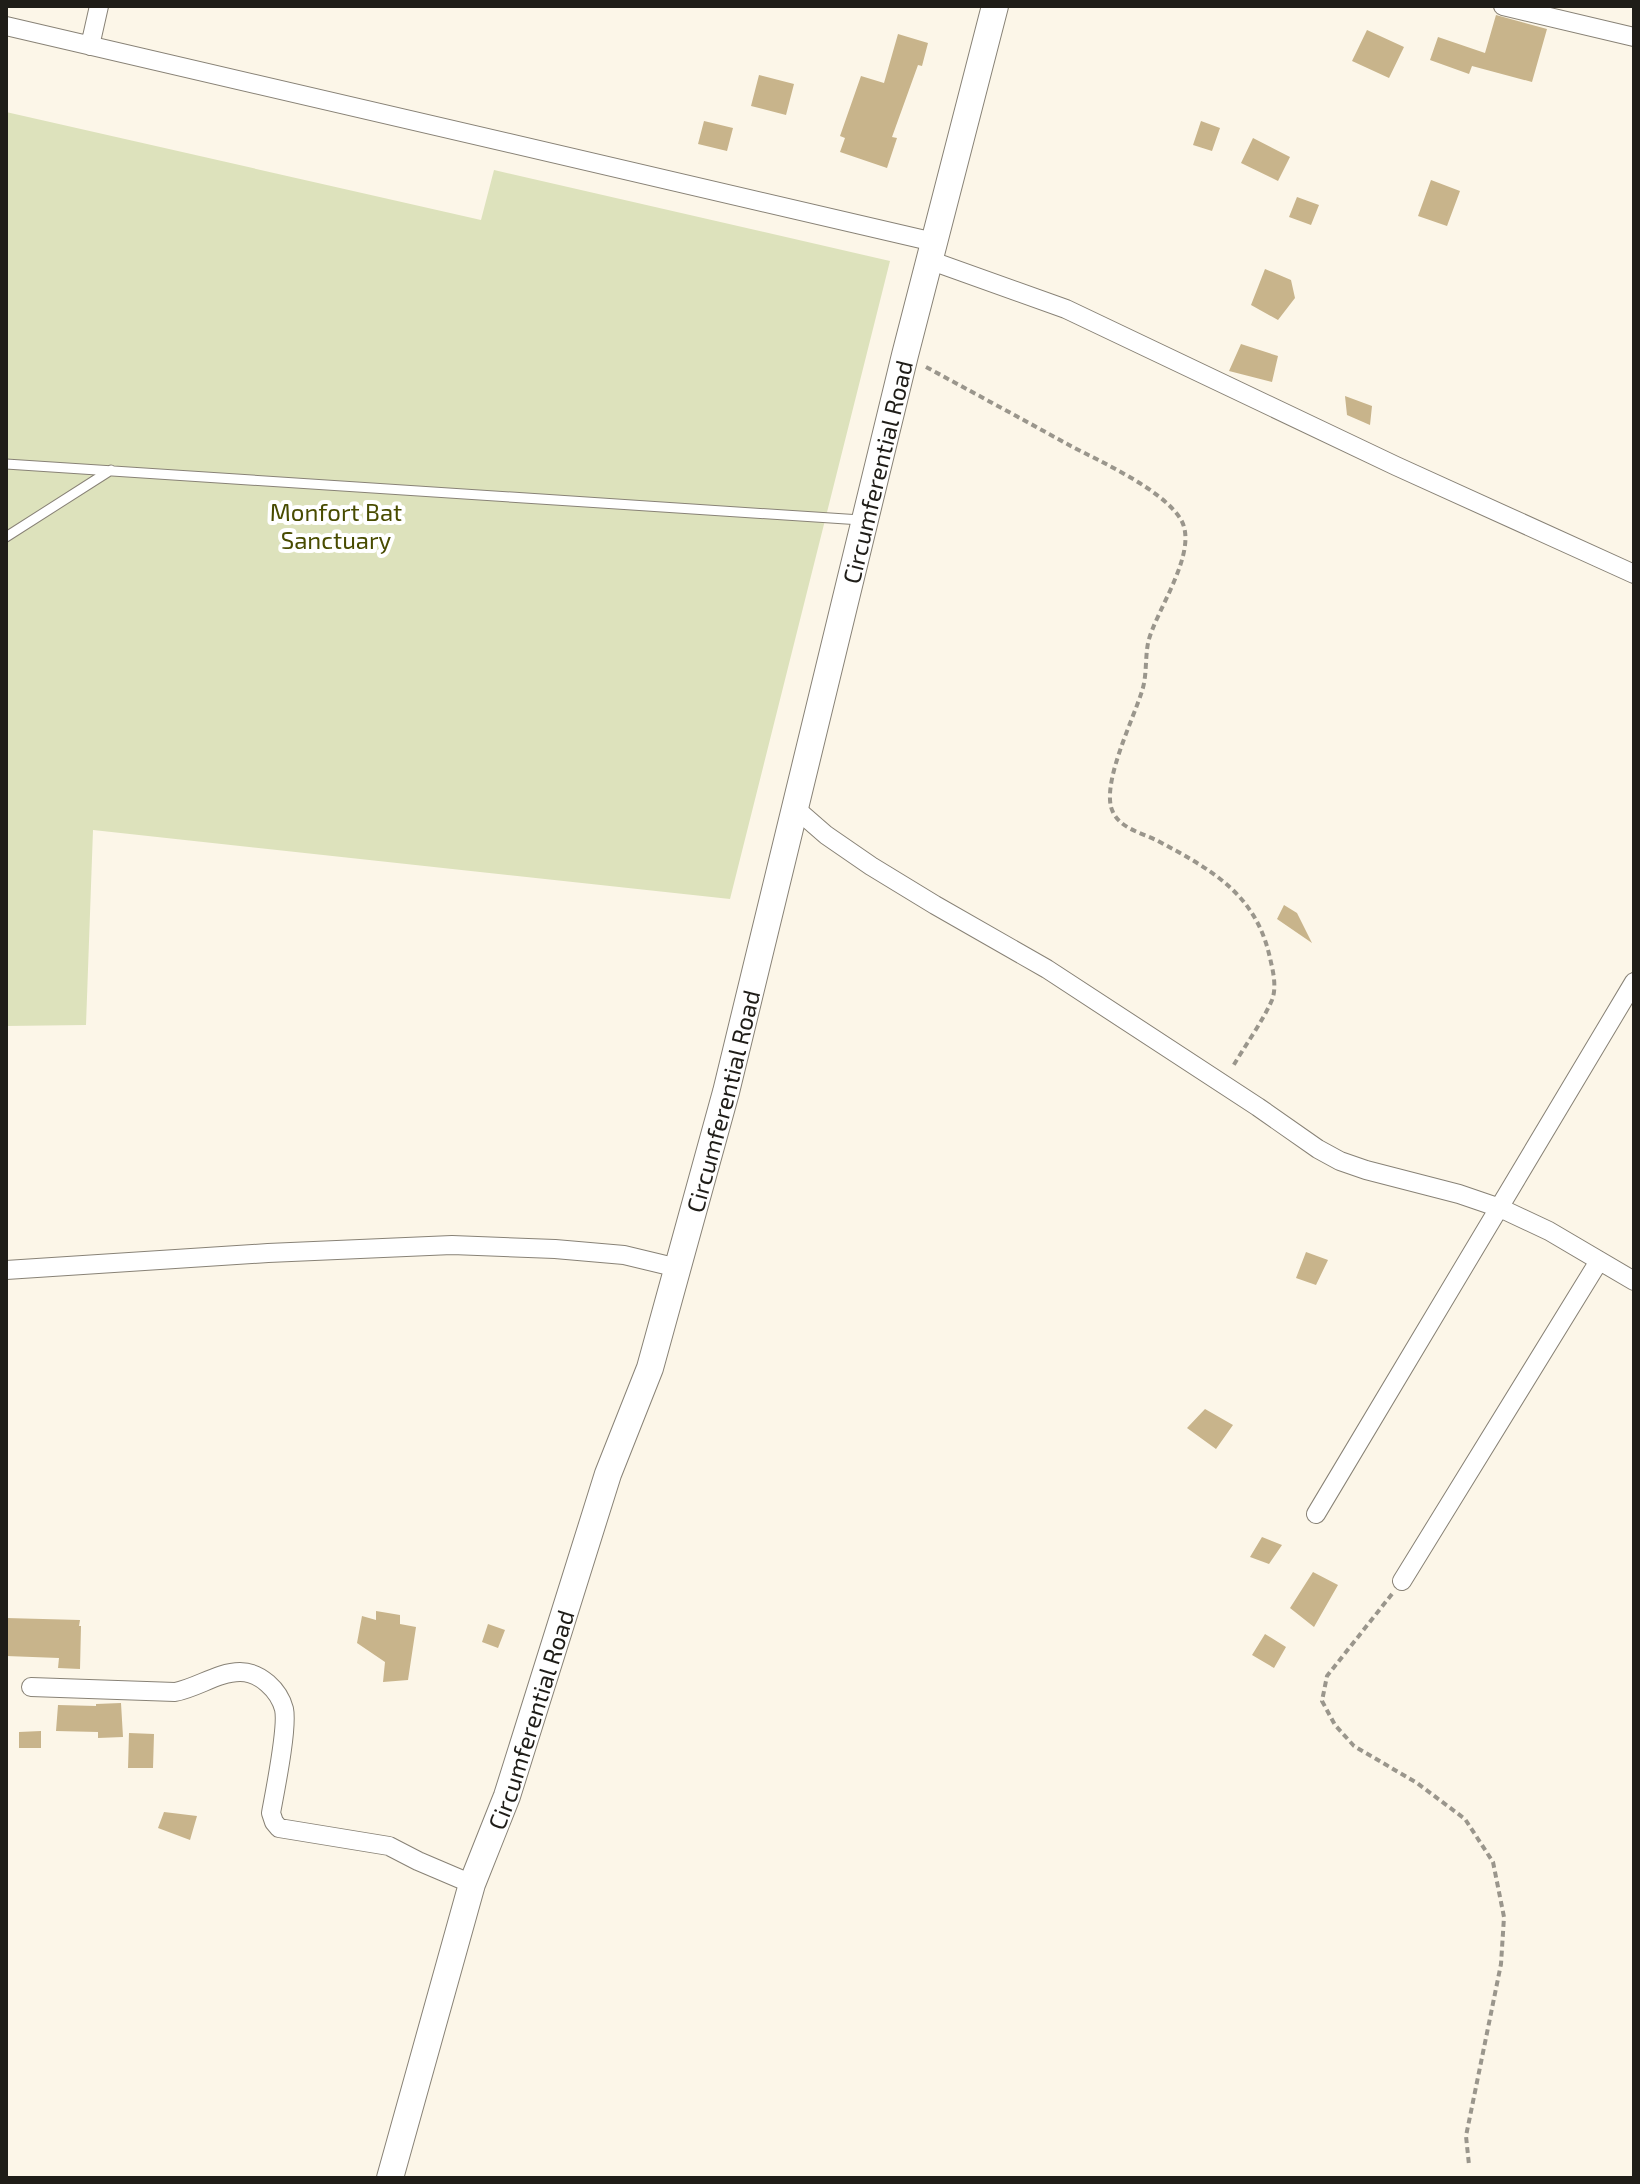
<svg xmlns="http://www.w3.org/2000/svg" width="1640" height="2184" font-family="'Exo 2',sans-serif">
	<rect width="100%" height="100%" fill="#fcf6e8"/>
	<path fill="#dde2bc" d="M6,112L481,220L494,170L890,261L730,899L93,830L86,1025L6,1026Z"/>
	<path fill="#c8b48b" d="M1496,15L1547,29L1532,82L1472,66L1469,74L1430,60L1438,37L1485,53Z
		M1367,30L1404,47L1389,78L1352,61Z
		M898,34L928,43L922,66L918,65L892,137L897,138L887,168L840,152L845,138L840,136L861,76L884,83Z
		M759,75L794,84L786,115L751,106Z
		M704,121L733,128L727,151L698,144Z
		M1201,121L1220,128L1212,151L1193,145Z
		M1253,138L1290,157L1278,181L1241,163Z
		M1431,180L1460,191L1447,226L1418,216Z
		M1297,197L1319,205L1311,225L1289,217Z
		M1265,269L1291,280L1295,298L1278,320L1251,305Z
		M1241,344L1278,356L1272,382L1229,371Z
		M1345,396L1372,406L1370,425L1347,415Z
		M1284,905L1297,913L1312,943L1277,919Z
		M1306,1252L1328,1260L1316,1285L1296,1278Z
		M1205,1409L1233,1425L1216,1449L1187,1428Z
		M1262,1537L1282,1545L1269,1564L1250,1557Z
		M1313,1572L1338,1585L1314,1627L1290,1608Z
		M376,1611L400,1615V1624L416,1627L408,1680L383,1682L385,1662L357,1643L362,1616L376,1620Z
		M6,1618L80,1620L79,1626H81L80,1669L58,1668L59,1658L6,1656Z
		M488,1624L505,1630L498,1648L482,1642Z
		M1265,1634L1286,1647L1274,1668L1252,1655Z
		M121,1703L123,1737L98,1738V1732L56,1731L58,1705L96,1706V1704Z
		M41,1731V1748H19V1732Z
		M129,1733L154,1734L153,1768H128Z
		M164,1812L197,1816L190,1840L158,1828Z"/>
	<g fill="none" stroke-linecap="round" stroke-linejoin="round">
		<g stroke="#888276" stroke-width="11">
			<path id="service" d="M6,464L861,520
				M6,537L111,470"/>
		</g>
		<g stroke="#888276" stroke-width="20">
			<path id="minor" d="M1503,6L1634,37
				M6,26L934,242
				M90,46L99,6
				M929,260L1066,309L1396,466L1634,574
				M795,808L826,835L871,866L935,905L1047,969L1258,1107L1318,1149L1340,1161L1366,1170L1459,1194L1500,1208L1549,1231L1634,1281
				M6,1270L268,1253L452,1245L555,1249L624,1255L678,1268
				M1316,1514L1634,982
				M1402,1581L1599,1261
				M31,1687L175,1692C197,1688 218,1672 240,1672C260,1672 279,1690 284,1709C288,1727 275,1791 271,1813L274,1822L279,1828L389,1846L418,1861L472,1884"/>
		</g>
		<g stroke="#888276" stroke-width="28">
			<g id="secondary">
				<path id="s1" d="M390,2178L472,1884L507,1796L608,1474L650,1368L726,1092L905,355L995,6"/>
			</g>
		</g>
		<path stroke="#9a968c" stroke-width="4" stroke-dasharray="6 4" stroke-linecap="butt" d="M926,367C974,393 1022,419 1069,445C1101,462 1160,488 1180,518C1201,550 1155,611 1148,643C1145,659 1147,676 1142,691C1133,720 1104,778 1111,807C1117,828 1140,832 1158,841C1212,870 1256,894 1270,958C1273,971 1277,987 1272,1000C1263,1021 1244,1047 1232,1068
			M1392,1594L1327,1676L1322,1701L1335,1725L1354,1746L1417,1783L1465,1819L1493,1862L1504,1917L1501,1964L1466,2136L1469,2165"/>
		<use href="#service" stroke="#fff" stroke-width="9"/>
		<use href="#minor" stroke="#fff" stroke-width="18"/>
		<use href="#secondary" stroke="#fff" stroke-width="26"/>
	</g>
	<g text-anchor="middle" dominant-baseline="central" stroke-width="8" stroke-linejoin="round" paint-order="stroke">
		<g font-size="24" fill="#1f1d18" stroke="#fff">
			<text stroke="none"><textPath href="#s1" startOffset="1776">Circumferential Road</textPath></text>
			<text stroke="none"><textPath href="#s1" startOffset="1128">Circumferential Road</textPath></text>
			<text stroke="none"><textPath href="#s1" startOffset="480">Circumferential Road</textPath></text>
		</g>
		<g font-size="24" fill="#484b00" stroke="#fff">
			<text x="336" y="511">Monfort Bat<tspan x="336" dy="28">Sanctuary</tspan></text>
		</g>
	</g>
	<rect width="1640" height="2184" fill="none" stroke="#1f1d18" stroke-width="16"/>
</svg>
